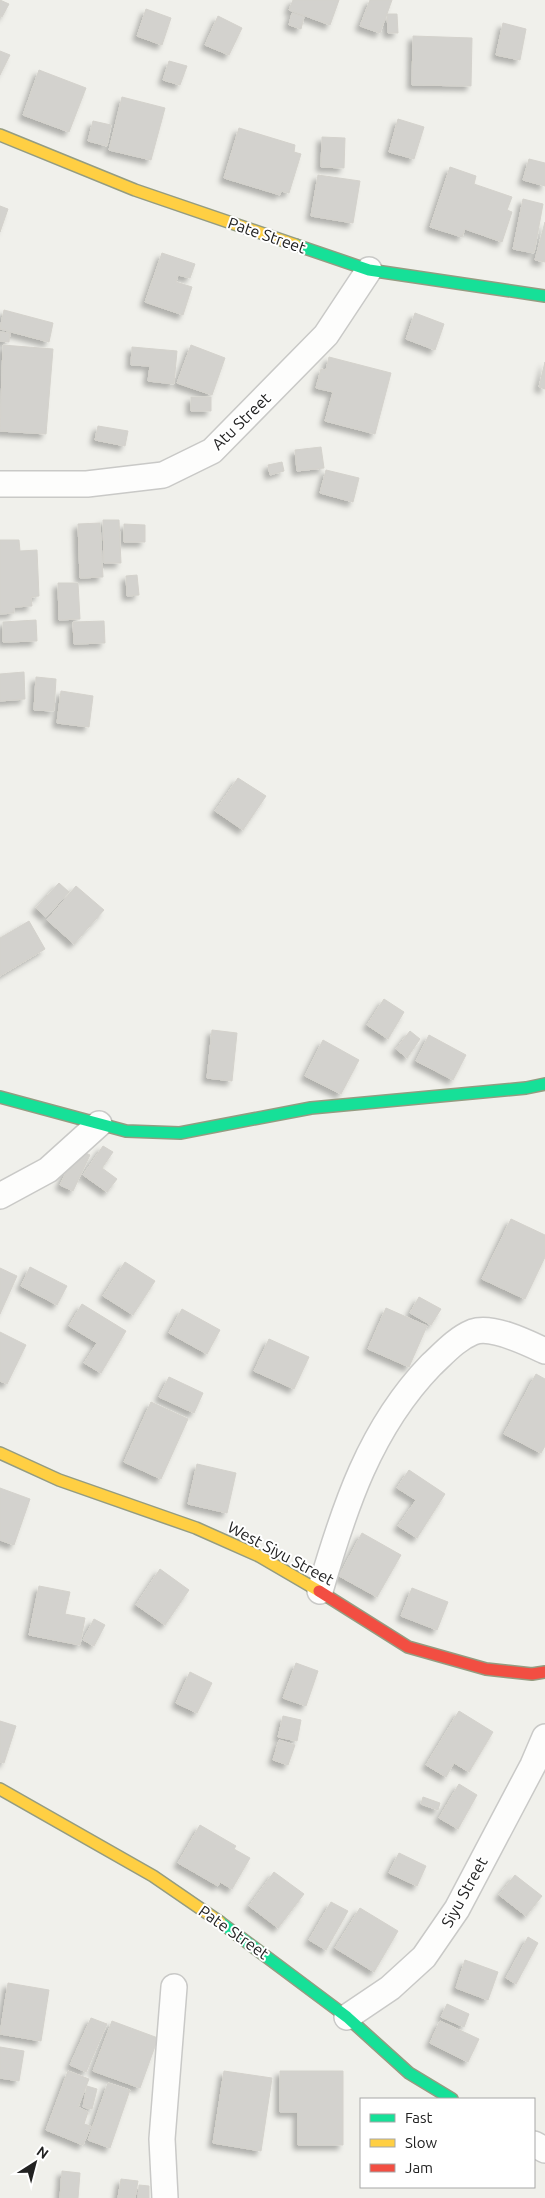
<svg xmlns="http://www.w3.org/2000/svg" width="545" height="2198" font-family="Ubuntu,sans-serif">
	<defs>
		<filter id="shadow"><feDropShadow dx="-4.5" dy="4.5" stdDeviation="2.5" flood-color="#0004"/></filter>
	</defs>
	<rect width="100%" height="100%" fill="#f0f0eb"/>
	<path fill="#d3d2ce" stroke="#d4d2cc" filter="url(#shadow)" d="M0,0L9,4L2,17L0,16Z
		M293,0H339L330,25L289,10Z
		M370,0H392L380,33L360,26Z
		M146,9L171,18L162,45L137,36Z
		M292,13L304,17L301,29L289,25Z
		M387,14H397L398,33H388Z
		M218,16L242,28L229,55L205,45Z
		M503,23L526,29L520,60L496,55Z
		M413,36L472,38L471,86L412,85Z
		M0,51L10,55L0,75Z
		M169,61L187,66L180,85L163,80Z
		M39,70L86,88L69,132L23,115Z
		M122,97L165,108L151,160L109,150Z
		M398,119L424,127L414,159L389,152Z
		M93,121L111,125L107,146L88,141Z
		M239,128L295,145L294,152L301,154L289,193L281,191L280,195L224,178Z
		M322,137L345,138L344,168L321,167Z
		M529,159L545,163V186L523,180Z
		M450,167L476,176L474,184L512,197L507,210L512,212L502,242L465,229L462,237L430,227Z
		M318,175L360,181L353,223L311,216Z
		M523,199L543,204L534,253L513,249Z
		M0,206L8,209L0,232Z
		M545,222V262L535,260Z
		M162,253L195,264L190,278L178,275L176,282L192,287L183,315L145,302Z
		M4,310L53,323L49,342L0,329Z
		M415,313L444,324L435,350L406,339Z
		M0,332L10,333L9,342L0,341Z
		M3,345L53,349L46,434L0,431Z
		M191,345L225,358L212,395L177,383Z
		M132,347L177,351L174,384L148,381L150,366L131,365Z
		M329,357L391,373L375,434L325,421L333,392L316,388L321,369L326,370Z
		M545,362V389L539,387Z
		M191,397H211V411H191Z
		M98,426L128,431L125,446L95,440Z
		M321,447L324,468L297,471L295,450Z
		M282,462L284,471L270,475L268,465Z
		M326,470L359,478L353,502L320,493Z
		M103,520H119L121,563H104Z
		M100,523L103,577L80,578L78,524Z
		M124,524L145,525V542H124Z
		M0,540H19L20,551L37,550L39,596L31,597L32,606L14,607V613L0,614Z
		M137,575L139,595L127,596L126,576Z
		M58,583H78L80,619L59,620Z
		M36,620L37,641L3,642V622Z
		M104,621L105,643L74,644L73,622Z
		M24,672L25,699L0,701V674Z
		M36,677L56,679L54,711L34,710Z
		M61,691L93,696L89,727L57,723Z
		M238,778L266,796L243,830L215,811Z
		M59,883L69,892L46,917L36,908Z
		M76,886L104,910L74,944L47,920Z
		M29,921L45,949L0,976V938Z
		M384,999L404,1012L388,1039L367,1025Z
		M212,1030L237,1033L232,1081L207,1078Z
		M410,1031L420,1039L407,1058L396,1049Z
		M429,1035L466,1055L453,1080L416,1061Z
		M323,1040L359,1060L341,1094L305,1076Z
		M103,1146L113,1152L102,1168L117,1179L107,1192L83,1175Z
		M77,1149L90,1155L73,1191L60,1185Z
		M511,1219L545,1235V1257L525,1299L482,1279Z
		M125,1262L155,1281L133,1315L103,1296Z
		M30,1267L67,1286L57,1305L21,1286Z
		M0,1268L17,1276L0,1314Z
		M419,1297L441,1309L431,1325L410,1313Z
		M82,1304L126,1331L101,1373L84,1363L97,1343L69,1326Z
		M386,1308L427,1326L409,1367L368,1349Z
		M182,1309L220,1330L207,1354L169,1333Z
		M0,1332L26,1345L7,1384L0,1381Z
		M269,1339L309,1357L294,1389L254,1371Z
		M536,1374L545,1379V1446L541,1453L504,1434Z
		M169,1377L203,1393L194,1413L159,1397Z
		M151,1402L188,1419L161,1479L124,1462Z
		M197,1464L236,1473L227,1513L188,1504Z
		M409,1470L445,1494L417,1538L398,1526L416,1500L397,1488Z
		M0,1488L30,1499L14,1545L0,1540Z
		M362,1533L401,1555L377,1597L339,1576Z
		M160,1569L189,1590L165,1625L136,1605Z
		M39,1586L70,1592L65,1614L85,1618L80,1645L29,1635Z
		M412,1588L448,1602L437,1630L401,1616Z
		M94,1619L105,1625L94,1646L83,1640Z
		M296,1663L318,1671L306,1706L283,1698Z
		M190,1672L212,1683L197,1713L176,1703Z
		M459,1711L493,1732L469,1772L454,1763L446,1777L426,1765Z
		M283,1716L301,1720L297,1741L278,1737Z
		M0,1721L16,1726L4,1763L0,1762Z
		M279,1740L295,1745L288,1765L273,1760Z
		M459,1784L477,1795L458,1829L439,1818Z
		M423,1797L440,1803L438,1810L421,1804Z
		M200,1825L236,1846L234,1849L250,1858L232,1889L220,1882L218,1886L178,1863Z
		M399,1853L426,1866L417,1886L389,1873Z
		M274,1872L304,1894L278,1928L249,1906Z
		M515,1875L542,1896L526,1916L499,1895Z
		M331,1902L348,1911L326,1950L309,1940Z
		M360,1908L398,1931L374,1972L335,1948Z
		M528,1937L538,1943L516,1984L506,1978Z
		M465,1960L498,1972L488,2000L456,1988Z
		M8,1983L49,1990L41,2041L0,2034Z
		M447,2004L469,2014L464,2027L441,2017Z
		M91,2018L107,2024L86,2072L70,2065Z
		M112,2021L158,2038L140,2088L93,2071Z
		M440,2021L479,2039L468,2062L430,2043Z
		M0,2047L24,2051L19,2081L0,2078Z
		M68,2071L89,2079L78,2107L88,2112L84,2124L91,2126L83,2145L46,2130Z
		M224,2071L272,2078L261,2151L213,2143Z
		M280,2071H343V2145H298V2112H280Z
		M108,2083L130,2090L110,2148L88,2140Z
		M87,2086L97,2089L92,2109L83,2107Z
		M62,2171L80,2173L78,2198H60Z
		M121,2179L138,2181L135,2198H118Z
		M139,2185L149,2186V2198H138Z"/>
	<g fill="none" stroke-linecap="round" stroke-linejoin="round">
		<g stroke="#c9c9c7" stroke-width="28">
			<path id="street" d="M0,484H87L163,475L212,451L326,335L369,270
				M0,1196L48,1170L99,1124
				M320,1591C344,1508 370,1428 431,1365C444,1353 456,1339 473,1332C492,1325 528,1343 545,1351
				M347,2017L390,1988L424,1957L457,1909L533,1765L545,1737
				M534,2144L545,2150
				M165,2198L162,2139L174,1987"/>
		</g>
		<g stroke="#949c81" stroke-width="14">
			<path id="fast" d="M296,245L369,270L545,296
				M0,1097L126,1131L180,1133L311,1108L526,1088L545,1084
				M220,1922L347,2017L409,2073L452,2099"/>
		</g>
		<g stroke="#949c81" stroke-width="14">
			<path id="slow" d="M0,135L135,190L296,245
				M0,1453L59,1480L196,1528L259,1556L319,1591
				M0,1789L153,1876L220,1922"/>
		</g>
		<g stroke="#949c81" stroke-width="14">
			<path id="jam" d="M319,1591L408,1647L486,1669L532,1674L545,1672"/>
		</g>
		<use href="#street" stroke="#fdfdfc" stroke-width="25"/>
		<use href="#fast" stroke="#16e098" stroke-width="11"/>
		<use href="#slow" stroke="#ffcf43" stroke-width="11"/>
		<use href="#jam" stroke="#f24e42" stroke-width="11"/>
	</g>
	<g text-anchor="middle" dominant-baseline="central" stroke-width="4" stroke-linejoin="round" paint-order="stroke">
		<g font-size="16" fill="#222" stroke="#fff">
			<text transform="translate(267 235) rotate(19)">Pate Street</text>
			<text transform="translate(241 421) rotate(-44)">Atu Street</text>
			<text transform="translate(281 1553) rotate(28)">West Siyu Street</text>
			<text transform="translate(464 1892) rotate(-61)">Siyu Street</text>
			<text transform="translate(234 1932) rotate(35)">Pate Street</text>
		</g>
	</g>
	<rect x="360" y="2098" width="175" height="90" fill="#ffffff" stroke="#a7a7a7"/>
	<rect x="370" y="2114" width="25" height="8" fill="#16e098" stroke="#a7a7a7"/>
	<text x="405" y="2123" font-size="15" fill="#222222">Fast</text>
	<rect x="370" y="2139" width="25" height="8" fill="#ffcf43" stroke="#a7a7a7"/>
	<text x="405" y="2148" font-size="15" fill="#222222">Slow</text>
	<rect x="370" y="2164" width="25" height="8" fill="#f24e42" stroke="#a7a7a7"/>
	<text x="405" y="2173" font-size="15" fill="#222222">Jam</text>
	<g transform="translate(35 2163) rotate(36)" stroke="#ffffff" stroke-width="4" paint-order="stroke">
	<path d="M0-4L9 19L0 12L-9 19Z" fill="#222222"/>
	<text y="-8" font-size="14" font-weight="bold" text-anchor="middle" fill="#222222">N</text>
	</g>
</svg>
